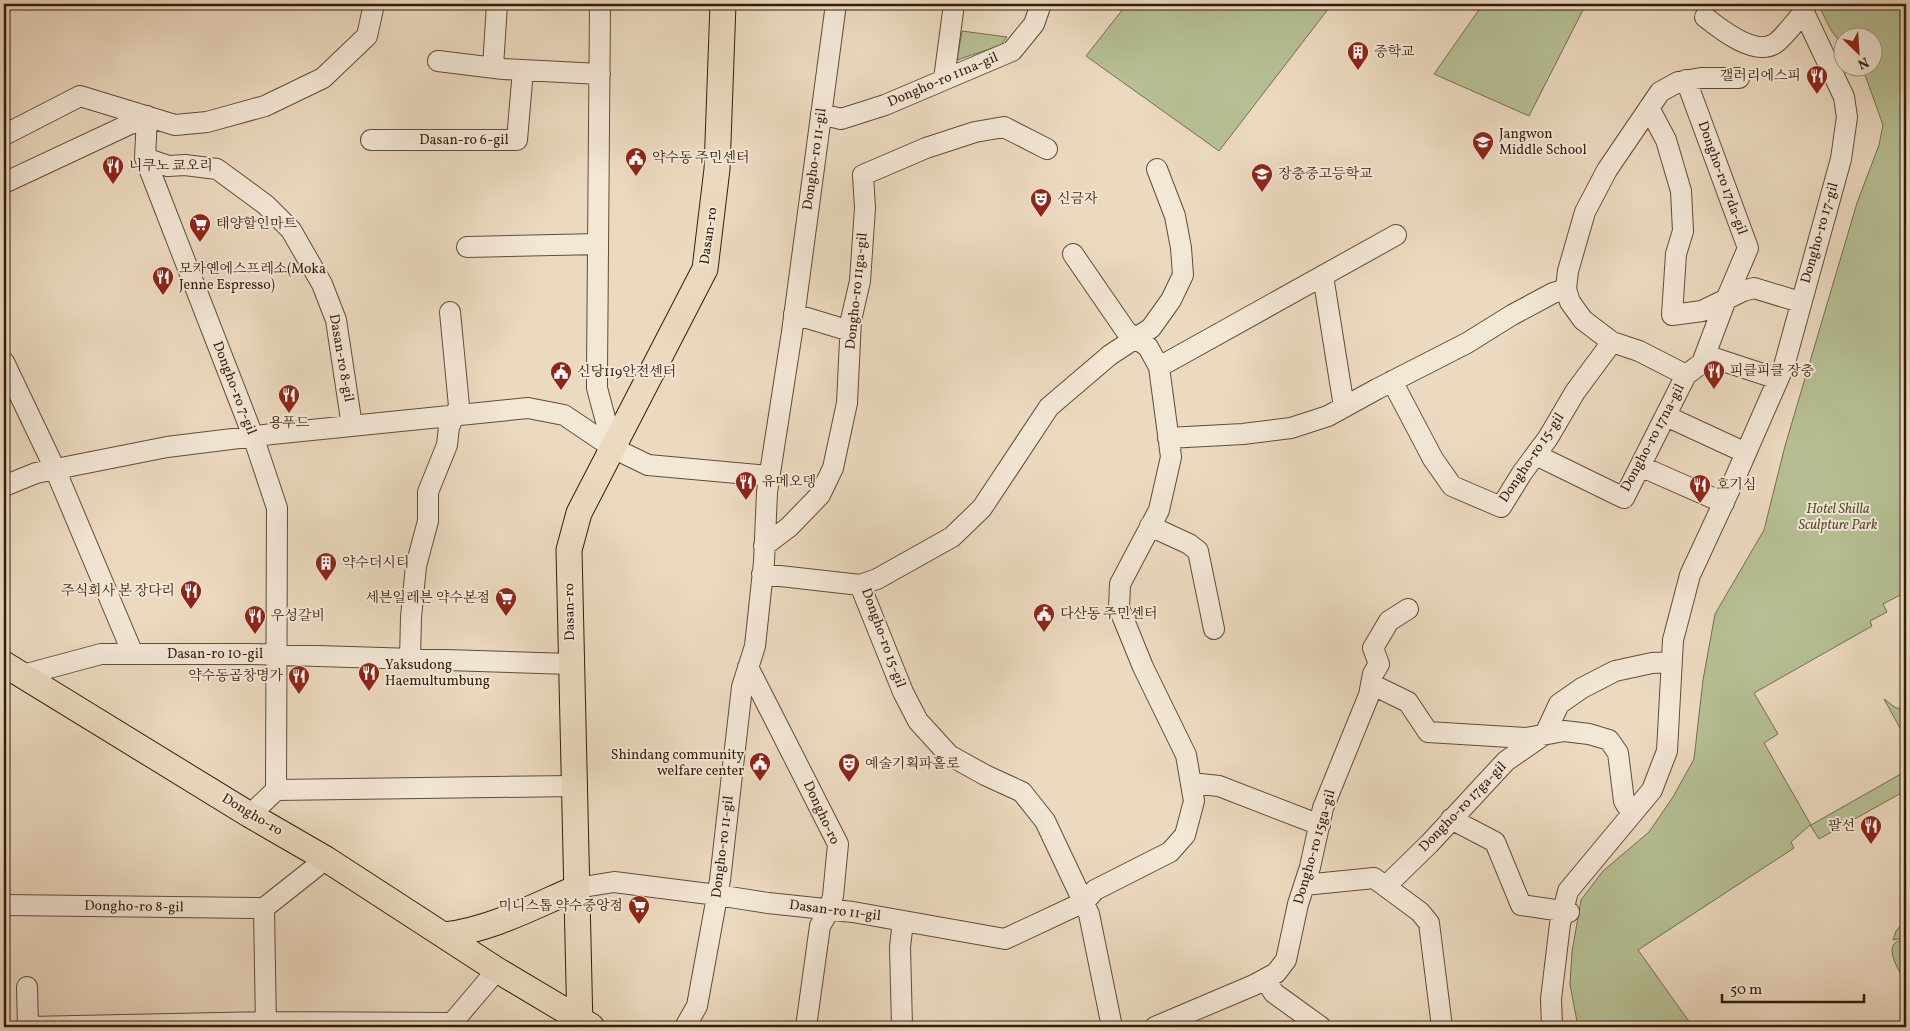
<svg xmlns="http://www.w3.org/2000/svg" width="1910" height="1031" font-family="Vollkorn,'Noto Serif KR',serif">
	<rect width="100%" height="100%" fill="#ecdac0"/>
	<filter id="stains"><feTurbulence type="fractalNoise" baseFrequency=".004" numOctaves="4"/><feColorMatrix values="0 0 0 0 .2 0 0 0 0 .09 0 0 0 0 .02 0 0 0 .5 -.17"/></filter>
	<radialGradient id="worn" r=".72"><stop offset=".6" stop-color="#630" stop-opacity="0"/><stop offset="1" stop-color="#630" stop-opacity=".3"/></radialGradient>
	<path fill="#b6c094" stroke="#746e4f" d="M1127,4H1332L1219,151L1086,56Z
		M1483,4H1586L1529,116L1434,74Z
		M1818,4H1906V592L1883,604L1887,612L1870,621L1872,626L1754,693L1778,734L1764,743L1811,825L1906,771V792H1903L1819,839L1810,825L1791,842L1794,848L1638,950L1693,1027H1578L1570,984L1572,952L1581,900L1603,871L1649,832L1673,797L1694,759L1703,680L1715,614L1764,530L1785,446L1857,203L1879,145L1883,125L1864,72L1861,68H1872V38H1842V45L1831,30Z
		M962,31L1007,37L1001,45L957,60Z
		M1884,699L1896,708L1906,709V739Z
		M1906,919V940L1903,938L1893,940L1896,931Z
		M1899,941L1906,942V983C1901,974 1882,946 1899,941Z"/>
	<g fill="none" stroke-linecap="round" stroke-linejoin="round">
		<g stroke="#614c38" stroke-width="22">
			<path id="minor" d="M600,4L597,373V388L613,448
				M1705,17C1720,29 1754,56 1774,44C1782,40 1797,19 1804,12
				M438,61L503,69L600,74
				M493,67L497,4
				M944,79L954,4
				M1649,108L1666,140L1681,191L1683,231L1676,254L1672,315L1702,311L1743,291L1754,288L1800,302
				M821,114L841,119L885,105L1012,51L1034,24L1041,4
				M147,116L145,158L253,436L277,508L276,790L250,815
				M4,135L80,96L175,125L207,122L265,106L323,78L367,36L374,4
				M371,140H517L523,70
				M145,158L168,166L185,165L217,169L266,205L291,230L322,284L336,320L352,426
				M4,183L147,116
				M467,247L598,244
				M1323,276L1344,407
				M794,314L850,331
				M1705,355L1778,379
				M4,362L55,469L133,654
				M1159,367L1396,235
				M1686,375L1639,351L1612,342L1583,320L1570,302L1566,289L1568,271L1585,212L1607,170L1660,92L1678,82L1701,78H1739
				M1392,381L1433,459L1452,486L1501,507L1522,473L1548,438L1575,392L1612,342
				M1666,416L1746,453
				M1168,438L1243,434L1291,428L1328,416L1377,389L1467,343L1512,315L1553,293L1566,289
				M1536,455L1624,498L1686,375L1702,363L1725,302L1748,248L1686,80
				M1640,466L1724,503
				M4,486L36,473L167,447L272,434L528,408L564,415L613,448L648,465L769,476
				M1150,526L1189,544L1198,551L1214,629
				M764,546L789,527L820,495L833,468L847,403L851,320L860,281L865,208L863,175L926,148L975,132L1004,127L1047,149
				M762,574L860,585L877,579L952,537L982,508L1049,407L1110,355L1151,328L1171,300L1183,275L1181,248L1175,216L1157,169
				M860,585L903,692L918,721L949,755L985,775L1022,792L1045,821L1089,914L1112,1027
				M410,659L411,617L416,566L428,521V492L447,445L449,427L459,406L450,312
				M748,667L838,844L833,896L829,910L820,926L806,1027
				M23,675L101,654H251L571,664
				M1371,684L1408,702L1428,732L1526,738L1564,731L1589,734L1609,740L1618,753L1624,801L1632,814
				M1191,783L1219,786L1320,825
				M276,790L573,786
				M1451,819L1495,842L1521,905L1569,912
				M1304,885L1374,878L1420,912L1429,923L1442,1027
				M1386,886L1430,843L1506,761L1545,734L1559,704L1582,688L1615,671L1652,663L1671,662
				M577,888L614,882L717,895L768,903L853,912L1005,939L1084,902L1095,890L1170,852L1185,835L1194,801L1186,755L1143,667L1119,608L1120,584L1159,510L1171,457L1159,367L1148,347L1126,331L1073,254
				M4,905L264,908
				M1265,979L1274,993L1321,1027
				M27,987L28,1027L266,1022L452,1023L497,970
				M266,1027L264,908L326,859
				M685,1027L697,1006L720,880L742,687L755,646L764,562L767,492L792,332L836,4
				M902,1027L900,947L903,921
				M1155,1027L1254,985L1276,973L1286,960L1298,904L1310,867L1323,808L1369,695L1373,674L1379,664L1373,648L1389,621L1408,609
				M1552,1027L1551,999L1560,924L1568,891L1652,790L1667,751L1673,640L1690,575L1735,478L1784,366L1841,159L1847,117L1844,97L1800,4"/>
		</g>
		<g stroke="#331d0a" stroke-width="27">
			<path id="major" d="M4,664L250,815L326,859L497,970L591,1026
				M445,935C493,929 534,906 577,888
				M580,1027L569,550L579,513L705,269L717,169L723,4"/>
		</g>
		<use href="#minor" stroke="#f3e7d6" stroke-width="20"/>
		<use href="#major" stroke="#ecdac0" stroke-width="25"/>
	</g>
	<defs>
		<g id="building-pin" transform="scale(1.125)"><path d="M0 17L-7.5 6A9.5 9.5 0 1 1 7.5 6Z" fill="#8f2418" stroke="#f3e7d6"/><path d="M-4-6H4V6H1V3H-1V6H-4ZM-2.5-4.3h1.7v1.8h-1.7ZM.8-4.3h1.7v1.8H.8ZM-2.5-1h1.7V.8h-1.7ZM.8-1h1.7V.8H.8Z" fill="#fff"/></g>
		<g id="restaurant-pin" transform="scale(1.125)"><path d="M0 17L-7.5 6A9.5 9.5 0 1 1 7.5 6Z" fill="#8f2418" stroke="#f3e7d6"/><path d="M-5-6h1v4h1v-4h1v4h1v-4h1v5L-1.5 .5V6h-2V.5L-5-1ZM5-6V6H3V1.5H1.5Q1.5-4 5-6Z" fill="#fff"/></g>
		<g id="school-pin" transform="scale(1.125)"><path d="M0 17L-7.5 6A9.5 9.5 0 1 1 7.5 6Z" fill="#8f2418" stroke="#f3e7d6"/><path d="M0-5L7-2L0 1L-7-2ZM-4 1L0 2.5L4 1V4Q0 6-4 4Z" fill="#fff"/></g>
		<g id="civic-pin" transform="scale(1.125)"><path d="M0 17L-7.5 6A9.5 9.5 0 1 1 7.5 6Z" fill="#8f2418" stroke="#f3e7d6"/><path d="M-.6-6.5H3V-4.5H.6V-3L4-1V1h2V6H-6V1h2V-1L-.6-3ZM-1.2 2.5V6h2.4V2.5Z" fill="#fff"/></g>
		<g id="theatre-pin" transform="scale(1.125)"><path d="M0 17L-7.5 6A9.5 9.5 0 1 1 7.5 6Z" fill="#8f2418" stroke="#f3e7d6"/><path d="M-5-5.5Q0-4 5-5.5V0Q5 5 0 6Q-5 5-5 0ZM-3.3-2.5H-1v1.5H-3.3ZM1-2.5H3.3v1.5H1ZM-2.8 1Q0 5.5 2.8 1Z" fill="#fff"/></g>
		<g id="supermarket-pin" transform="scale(1.125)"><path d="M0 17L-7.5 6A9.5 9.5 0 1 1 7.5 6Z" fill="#8f2418" stroke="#f3e7d6"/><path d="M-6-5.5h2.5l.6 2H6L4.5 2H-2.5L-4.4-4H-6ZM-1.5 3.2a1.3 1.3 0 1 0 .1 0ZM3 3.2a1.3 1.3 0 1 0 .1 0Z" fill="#fff"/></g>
	</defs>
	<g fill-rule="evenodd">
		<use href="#building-pin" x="1358" y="52"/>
		<use href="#restaurant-pin" x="1817" y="76"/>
		<use href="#school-pin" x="1483" y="142"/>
		<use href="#civic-pin" x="636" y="158"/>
		<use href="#restaurant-pin" x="113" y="166"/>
		<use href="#school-pin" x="1262" y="174"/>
		<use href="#theatre-pin" x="1041" y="199"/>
		<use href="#supermarket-pin" x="200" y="224"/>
		<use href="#restaurant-pin" x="163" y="277"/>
		<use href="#restaurant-pin" x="1714" y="371"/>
		<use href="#civic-pin" x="561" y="372"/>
		<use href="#restaurant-pin" x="289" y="395"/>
		<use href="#restaurant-pin" x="746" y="482"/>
		<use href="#restaurant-pin" x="1700" y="485"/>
		<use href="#building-pin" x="326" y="563"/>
		<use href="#restaurant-pin" x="191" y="591"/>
		<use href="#supermarket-pin" x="506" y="598"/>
		<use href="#civic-pin" x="1044" y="614"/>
		<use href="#restaurant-pin" x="255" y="616"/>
		<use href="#restaurant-pin" x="369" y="673"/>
		<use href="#restaurant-pin" x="299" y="676"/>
		<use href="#civic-pin" x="760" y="763"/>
		<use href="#theatre-pin" x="849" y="764"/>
		<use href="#restaurant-pin" x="1871" y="826"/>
		<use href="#supermarket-pin" x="639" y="906"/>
	</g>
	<g text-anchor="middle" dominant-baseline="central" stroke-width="4" stroke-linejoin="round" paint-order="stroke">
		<g font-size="14" fill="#331d0a" stroke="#f3e7d6" text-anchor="start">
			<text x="1374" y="52">중학교</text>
			<text x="1801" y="76" text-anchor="end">갤러리에스피</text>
			<text x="1499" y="134">Jangwon<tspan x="1499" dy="16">Middle School</tspan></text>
			<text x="652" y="158">약수동 주민센터</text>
			<text x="129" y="166">니쿠노 쿄오리</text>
			<text x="1278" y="174">장충중고등학교</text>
			<text x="1057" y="199">신금자</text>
			<text x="216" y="224">태양할인마트</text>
			<text x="179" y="269">모카옌에스프레소(Moka<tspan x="179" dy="16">Jenne Espresso)</tspan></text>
			<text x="1730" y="371">피클피클 장충</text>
			<text x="577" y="372">신당119안전센터</text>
			<text x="289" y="423" text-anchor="middle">용푸드</text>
			<text x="762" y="482">유메오뎅</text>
			<text x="1716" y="485">호기심</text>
			<text x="342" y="563">약수더시티</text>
			<text x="175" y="591" text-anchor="end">주식회사 본 장다리</text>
			<text x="490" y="598" text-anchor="end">세븐일레븐 약수본점</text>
			<text x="1060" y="614">다산동 주민센터</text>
			<text x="271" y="616">우성갈비</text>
			<text x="385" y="665">Yaksudong<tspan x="385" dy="16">Haemultumbung</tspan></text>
			<text x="283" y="676" text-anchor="end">약수동곱창명가</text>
			<text x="744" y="755" text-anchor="end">Shindang community<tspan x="744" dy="16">welfare center</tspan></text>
			<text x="865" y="764">예술기획파홀로</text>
			<text x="1855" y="826" text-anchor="end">팔선</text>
			<text x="623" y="906" text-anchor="end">미니스톱 약수중앙점</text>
		</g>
		<g font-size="14" fill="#331d0a" stroke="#f3e7d6">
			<text transform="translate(943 80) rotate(-23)">Dongho-ro 11na-gil</text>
			<text x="464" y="140">Dasan-ro 6-gil</text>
			<text transform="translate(815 159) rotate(-82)">Dongho-ro 11-gil</text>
			<text transform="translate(1722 178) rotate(70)">Dongho-ro 17da-gil</text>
			<text transform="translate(1820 233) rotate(-74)">Dongho-ro 17-gil</text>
			<text transform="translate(709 236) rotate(-82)">Dasan-ro</text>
			<text transform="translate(857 291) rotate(-84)">Dongho-ro 11ga-gil</text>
			<text transform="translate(341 358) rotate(80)">Dasan-ro 8-gil</text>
			<text transform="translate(234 388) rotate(69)">Dongho-ro 7-gil</text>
			<text transform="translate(1653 438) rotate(-62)">Dongho-ro 17na-gil</text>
			<text transform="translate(1532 458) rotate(-56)">Dongho-ro 15-gil</text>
			<text transform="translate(570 612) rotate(-91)">Dasan-ro</text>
			<text transform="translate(883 638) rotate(70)">Dongho-ro 15-gil</text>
			<text x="215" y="654">Dasan-ro 10-gil</text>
			<text transform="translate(1463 807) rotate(-46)">Dongho-ro 17ga-gil</text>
			<text transform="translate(821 813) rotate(65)">Dongho-ro</text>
			<text transform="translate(252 815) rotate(31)">Dongho-ro</text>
			<text transform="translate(723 847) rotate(-83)">Dongho-ro 11-gil</text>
			<text transform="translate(1315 847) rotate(-74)">Dongho-ro 15ga-gil</text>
			<text transform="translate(134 907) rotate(1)">Dongho-ro 8-gil</text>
			<text transform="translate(835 911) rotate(7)">Dasan-ro 11-gil</text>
		</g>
		<g font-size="14" font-style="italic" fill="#5a4e33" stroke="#f3e7d6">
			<text x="1838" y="509">Hotel Shilla<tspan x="1838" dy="16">Sculpture Park</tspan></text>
		</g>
	</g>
	<rect width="1910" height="1031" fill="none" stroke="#ecdac0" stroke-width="20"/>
	<rect x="5" y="5" width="1900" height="1021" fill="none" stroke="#331d0a" stroke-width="2.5"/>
	<rect x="10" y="10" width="1890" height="1011" fill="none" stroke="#331d0a"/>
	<g transform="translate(1858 52) rotate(155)"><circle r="24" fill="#f3e7d6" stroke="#a69684"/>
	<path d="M0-4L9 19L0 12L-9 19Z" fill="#8f2418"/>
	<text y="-8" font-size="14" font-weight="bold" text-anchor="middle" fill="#331d0a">N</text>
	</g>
	<path d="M1722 994v8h142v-8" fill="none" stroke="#331d0a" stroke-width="2.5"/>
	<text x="1730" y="994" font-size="15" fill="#331d0a" stroke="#f3e7d6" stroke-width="4" paint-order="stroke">50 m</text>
	<rect width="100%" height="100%" filter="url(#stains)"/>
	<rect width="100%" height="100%" fill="url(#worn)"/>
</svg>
